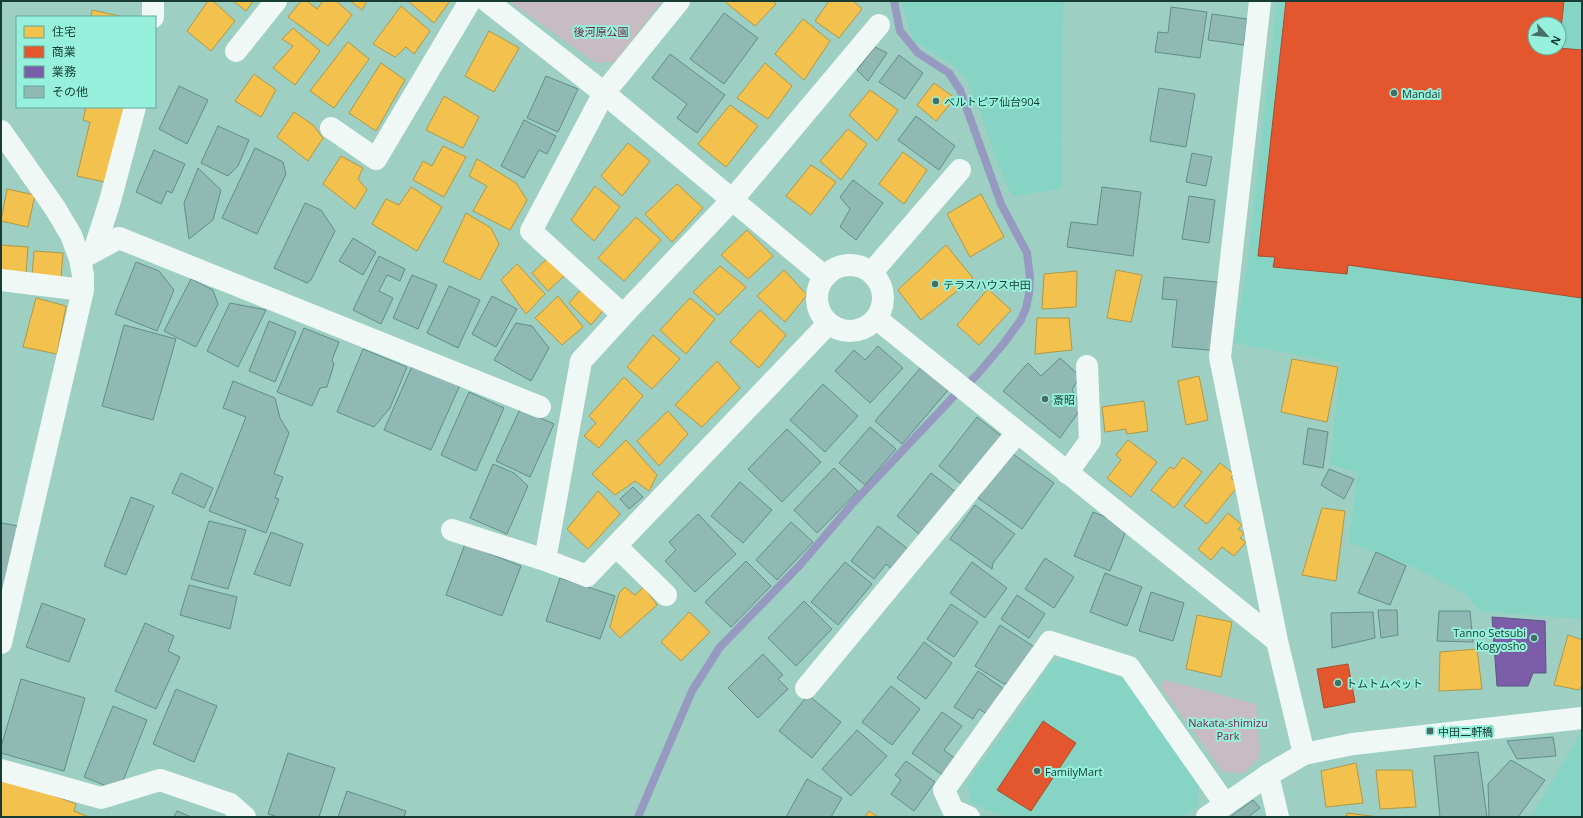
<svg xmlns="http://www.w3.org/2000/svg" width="1583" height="818" font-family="'Open Sans','Noto Sans JP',sans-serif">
	<rect width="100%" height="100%" fill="#9dcfc3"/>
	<path fill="#86d4c3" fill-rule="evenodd" d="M901,1H1063L1061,189L1012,196L995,156L983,119L966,79L954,66L913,40Z
		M1277,1H1582V619L1479,611L1468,596L1413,567L1349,542L1358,472L1330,465L1341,363L1234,343L1247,268ZM1535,24H1559V48H1535Z
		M1065,658L1124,679L1199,784L1197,807L1182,817H1005L970,802L968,781L1030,697L1049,664Z
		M1582,731V817H1531Z"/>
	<path fill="#c7bcc2" d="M509,1H662L615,62L596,63Z
		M1165,680L1256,704L1260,757L1244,773L1223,772L1161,687Z"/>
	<path fill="#f2c14e" stroke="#b09946" d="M208,1H213L235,21L211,51L187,31Z
		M233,1H253L246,11Z
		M301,1H307L317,9L323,1H336L352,15L328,46L288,17Z
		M350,1H367L362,10Z
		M408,1H450L434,23Z
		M724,1H772L776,4L755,26Z
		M829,1H853L862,9L839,38L815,21Z
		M401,6L430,31L414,54L406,47L395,57L373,44Z
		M92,10L124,17H91Z
		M803,19L830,41L804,80L775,54Z
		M293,28L320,51L295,85L273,68L293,46L282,39Z
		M489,31L519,48L494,92L465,76Z
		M348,42L369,59L334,108L310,91Z
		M381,63L405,80L376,131L349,113Z
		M765,63L792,86L768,119L737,98Z
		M254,74L276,90L261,117L235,101Z
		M934,83L955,98L936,121L917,105Z
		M870,90L898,110L877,141L849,115Z
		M444,96L479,117L463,148L426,130Z
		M730,105L758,126L726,167L698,144Z
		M86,107H128L109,183L77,176L90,122L83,120Z
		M294,112L313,125L323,138L308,161L277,137Z
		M848,129L867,144L841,180L820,161Z
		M628,143L650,161L622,196L601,176Z
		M443,146L466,157L444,197L413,180L423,161L432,166Z
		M903,152L927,170L904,204L879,184Z
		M341,156L363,168L358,179L367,190L355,209L323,184Z
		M477,159L516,183L527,200L510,230L473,211L487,186L469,176Z
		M811,165L836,182L811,215L786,196Z
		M677,184L703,208L672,242L645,214Z
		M595,186L620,207L594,241L571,220Z
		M411,187L442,207L417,251L372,224L386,199L399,205Z
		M7,189L35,195L28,227L1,221Z
		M981,194L1004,237L970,257L947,214Z
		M466,213L491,228L499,244L480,280L443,262Z
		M636,217L661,240L624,281L598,258Z
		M747,230L773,256L748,279L721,255Z
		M1,245L28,247L26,274L1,270Z
		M946,245L973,278L921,320L898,290Z
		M34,251L63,253L61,278L32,276Z
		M548,258L566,274L548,291L532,273Z
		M517,264L545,294L526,314L501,280Z
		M720,266L746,287L718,315L693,292Z
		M784,270L807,295L785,322L757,296Z
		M1116,270L1142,275L1131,322L1107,318Z
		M1077,271L1076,307L1042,309L1044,274Z
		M584,286L606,307L591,325L569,303Z
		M988,289L1011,310L979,345L957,325Z
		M558,296L583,327L562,345L535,318Z
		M36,298L66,306L57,354L23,347Z
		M690,298L715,319L686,354L660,330Z
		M760,310L786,335L759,368L730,342Z
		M1037,318H1069L1072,350L1035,354Z
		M653,335L680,359L652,389L627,367Z
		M1292,359L1338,367L1327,422L1281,412Z
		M717,361L740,388L702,427L675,405Z
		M1199,376L1208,420L1186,425L1178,381Z
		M624,377L643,396L599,448L584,436L596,423L589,416Z
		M1144,401L1148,431L1127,434L1126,429L1105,432L1102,407Z
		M668,411L688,434L659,466L637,441Z
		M626,440L657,475L649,491L635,481L615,495L592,474Z
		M1128,440L1157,462L1131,497L1107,478L1121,460L1116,455Z
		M1183,457L1202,472L1174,508L1151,490L1170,467L1174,469Z
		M1220,463L1234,474L1231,478L1239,485L1207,524L1184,506Z
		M598,491L620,514L588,549L567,529Z
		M1322,508L1345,511L1336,581L1302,575Z
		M1228,513L1242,525L1238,529L1244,533L1240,538L1246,542L1234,556L1222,547L1211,560L1198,549Z
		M625,587L635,595L644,587L657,605L620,638L610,627L619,593Z
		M689,612L710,632L681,661L661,642Z
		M1197,615L1232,622L1221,677L1186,669Z
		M1568,635L1582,640V685L1579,690L1554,685Z
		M1477,649L1482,689L1439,691L1440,652Z
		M1356,763L1363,803L1326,807L1321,771Z
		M1376,770H1412L1416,807L1380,809Z
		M1,775L76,804L74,811L89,817H5L1,816Z
		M869,811L878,817H865Z
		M1347,813L1379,817H1346Z"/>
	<path fill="#e4572e" stroke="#a64f30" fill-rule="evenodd" d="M1286,1H1564L1559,48L1582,50V298L1348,265L1347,274L1273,267L1275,257L1258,256ZM1535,24H1559V48H1535Z
		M1348,664L1355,702L1324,708L1317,669Z
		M1043,721L1076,743L1031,811L997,790Z"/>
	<path fill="#7b5ea7" stroke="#5d5484" d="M1492,617L1545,621L1546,673H1533L1528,686H1497Z"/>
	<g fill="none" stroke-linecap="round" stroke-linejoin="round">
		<path stroke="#979ac0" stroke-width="8" d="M638,817L692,691L720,647L800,565L853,503L956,394L976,376L1004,343L1021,320L1026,308L1029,294L1030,277L1027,253L1001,204L960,90L949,73L918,53L900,31L894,1"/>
	</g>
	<path fill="#91b9b4" stroke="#608e89" d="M1171,7L1207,12L1200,58L1155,52L1158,32L1168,33Z
		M724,13L758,38L724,84L690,59Z
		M1212,14L1247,19L1244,45L1208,40Z
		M875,47L887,53L868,81L857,70Z
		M670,54L725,95L697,133L677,118L687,104L652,78Z
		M899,55L923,73L905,99L879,82Z
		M546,76L578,89L558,132L527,118Z
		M179,86L208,100L187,144L159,129Z
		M1159,88L1195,94L1186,147L1150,141Z
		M916,116L955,146L939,170L898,140Z
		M524,120L556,136L547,154L539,150L524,178L501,166Z
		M218,126L249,140L238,166L228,176L201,163Z
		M255,148L283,162L286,174L257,234L222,218Z
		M154,150L185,164L172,193L167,191L161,204L136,192Z
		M1192,153L1212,157L1206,186L1186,182Z
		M198,168L221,190L213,220L189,239L184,203Z
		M853,180L883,203L856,240L840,227L850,209L840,197Z
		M1102,187L1141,192L1133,256L1067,247L1071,222L1097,225Z
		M1189,196L1215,200L1209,243L1182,239Z
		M305,203L321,210L335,231L311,280L307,283L274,268Z
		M353,238L376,252L363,275L339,261Z
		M379,256L405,269L400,281L387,275L379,291L393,298L381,324L353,310Z
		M136,262L159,271L174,290L157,331L115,314Z
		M412,275L437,285L418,329L393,318Z
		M1164,277L1227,283L1220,351L1172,347L1177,300L1162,299Z
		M191,279L213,290L218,304L196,347L164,331Z
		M449,286L480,300L458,348L427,333Z
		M492,296L517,309L496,347L472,334Z
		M230,303L266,310L238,367L207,351Z
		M269,321L296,332L275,382L249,371Z
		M516,323L532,326L549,348L531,381L494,360Z
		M124,325L176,339L153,420L102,406Z
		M304,328L339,342L332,360L334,364L327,387L320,388L312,406L277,392Z
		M878,346L903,368L870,403L835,371L854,350L865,360Z
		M363,349L407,367L390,408L374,427L337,412Z
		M1060,358L1080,376L1072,390L1082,407L1060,438L1003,391L1028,363L1041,376Z
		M413,364L460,385L431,450L384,430Z
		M922,366L949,389L902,444L875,421Z
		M233,381L275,398L280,418L289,433L274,474L283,477L275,498L279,499L266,533L209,511L246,417L223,408Z
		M823,384L858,416L825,452L790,420Z
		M469,392L504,408L476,471L441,455Z
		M520,409L554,424L530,477L496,461Z
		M977,417L1004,438L965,487L939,466Z
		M870,427L896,449L865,485L839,463Z
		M1308,428L1328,432L1323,468L1303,464Z
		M787,429L821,462L782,502L748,469Z
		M1010,452L1054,483L1022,529L978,498Z
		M493,464L514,473L528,486L507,534L470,518Z
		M834,468L858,491L817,533L794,510Z
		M1329,469L1354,479L1344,499L1321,485Z
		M181,473L213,488L204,508L172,493Z
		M931,473L957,493L923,537L897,516Z
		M740,482L772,510L743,543L711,516Z
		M633,487L643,497L629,509L620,499Z
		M131,497L154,506L126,575L104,566Z
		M975,505L1015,534L993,563L992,569L950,539Z
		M1093,512L1128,526L1110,571L1074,556Z
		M698,514L736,554L695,592L665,561L676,550L669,542Z
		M209,521L246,530L228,589L191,579Z
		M791,522L813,542L777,580L756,560Z
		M1,523L19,526L3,593H1Z
		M878,526L908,549L893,570L886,564L874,579L851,561Z
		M271,532L303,544L290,586L254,574Z
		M465,544L521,566L502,616L446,595Z
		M1376,552L1406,566L1390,605L1358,593Z
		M1045,558L1074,577L1054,608L1025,589Z
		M746,561L771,586L731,627L705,602Z
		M845,562L872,584L838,625L811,602Z
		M972,562L1007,588L985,618L950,593Z
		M1105,573L1142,587L1127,626L1090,612Z
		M560,578L615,596L600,639L546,621Z
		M189,585L237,597L230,629L180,615Z
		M1151,592L1184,603L1173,641L1139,631Z
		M1017,595L1045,614L1029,638L1001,619Z
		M804,601L832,629L796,666L768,638Z
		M42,603L85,619L69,662L26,647Z
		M951,604L978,622L954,657L927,639Z
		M1378,610H1397L1398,635L1381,638Z
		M1439,611H1470L1473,642L1437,641Z
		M1373,612L1375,638L1332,648L1331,613Z
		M145,623L174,636L168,651L180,657L156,709L115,691Z
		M1000,625L1036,648L1013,681L1004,684L975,666Z
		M924,642L952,663L926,699L897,678Z
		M763,654L783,675L778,679L788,689L758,718L728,688Z
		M978,671L1007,691L990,716L979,709L973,719L954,707Z
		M21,679L85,698L64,771L1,753V747Z
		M891,686L920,709L892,745L862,722Z
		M176,689L217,706L194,762L153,744Z
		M808,695L841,722L812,758L779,731Z
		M113,706L147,720L119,791L84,777Z
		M942,712L962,726L944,750L960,762L948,779L912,753Z
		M857,730L887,756L851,796L822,769Z
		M1553,737L1556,756L1517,759L1507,741Z
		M1478,752L1487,817H1440L1434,756Z
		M288,753L335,768L319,817H278L268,814Z
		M1511,760L1545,780L1518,817H1489L1488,784Z
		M906,761L935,782L914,811L891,794L901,780L895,775Z
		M807,779L842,798L831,817H786Z
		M347,791L406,811L404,817H338Z
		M1253,800L1260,808L1248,817H1230Z
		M177,811L191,817H174Z"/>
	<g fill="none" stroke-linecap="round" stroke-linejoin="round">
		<path stroke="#f0f8f6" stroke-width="22" d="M487,1L604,93L825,277
			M679,1L604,93L531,231L623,315L732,200L879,25
			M1260,1L1220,357L1277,641L1304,754
			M153,17V1
			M236,51L276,1
			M331,128L376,159L470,1
			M1,131L55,208L71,235L80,259L83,275V290L1,643
			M94,251L110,201L135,107
			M80,259L119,238L540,407
			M817 298a33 33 0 1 1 66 0a33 33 0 1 1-66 0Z
			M872,272L960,170
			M1,280L83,290
			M623,315L581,361L545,560L587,576L828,324
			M877,319L1277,641
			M1067,473L1090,441L1087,366
			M452,530L545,560
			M616,546L666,595
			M806,688L1017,433
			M1,770L101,798L160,780L230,804L245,817
			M1268,775L1278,817
			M969,817L953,810L944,790L1050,642L1129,667L1225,804"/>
		<path stroke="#f0f8f6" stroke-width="22" d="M1207,817L1268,775L1304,754L1353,744L1582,718"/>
	</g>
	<g fill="#456f66" stroke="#96f0db" stroke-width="1.5">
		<circle cx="1394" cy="93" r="4"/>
		<circle cx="936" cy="101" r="4"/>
		<circle cx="935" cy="284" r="4"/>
		<circle cx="1045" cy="399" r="4"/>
		<circle cx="1534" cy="638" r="4"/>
		<circle cx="1338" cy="683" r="4"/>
		<rect x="1426" y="727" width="8" height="8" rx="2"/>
		<circle cx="1037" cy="771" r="4"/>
	</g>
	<g text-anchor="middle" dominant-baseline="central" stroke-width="4" stroke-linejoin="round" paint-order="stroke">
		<g font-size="11" fill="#7a294c" stroke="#96f0db">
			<text x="601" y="31">後河原公園</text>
			<text x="1228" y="722">Nakata-shimizu<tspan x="1228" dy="13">Park</tspan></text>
		</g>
		<g font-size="11" fill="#163c34" stroke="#96f0db" text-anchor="start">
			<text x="1402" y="93">Mandai</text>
			<text x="944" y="101">ベルトピア仙台904</text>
			<text x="943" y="284">テラスハウス中田</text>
			<text x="1053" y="399">斎昭</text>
			<text x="1526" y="632" text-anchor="end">Tanno Setsubi<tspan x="1526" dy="13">Kogyosho</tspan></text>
			<text x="1346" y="683">トムトムペット</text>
			<text x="1438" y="731">中田二軒橋</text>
			<text x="1045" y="771">FamilyMart</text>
		</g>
	</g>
	<rect width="1583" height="818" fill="none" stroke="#163c34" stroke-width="4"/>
	<rect x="16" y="16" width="140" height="92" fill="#96f0db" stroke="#63a898"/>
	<rect x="24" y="26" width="20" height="12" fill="#f2c14e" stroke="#63a898"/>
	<text x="52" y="36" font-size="12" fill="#163c34">住宅</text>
	<rect x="24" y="46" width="20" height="12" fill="#e4572e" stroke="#63a898"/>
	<text x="52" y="56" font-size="12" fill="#163c34">商業</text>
	<rect x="24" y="66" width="20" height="12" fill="#7b5ea7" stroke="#63a898"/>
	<text x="52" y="76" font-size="12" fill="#163c34">業務</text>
	<rect x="24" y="86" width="20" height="12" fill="#91b9b4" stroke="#63a898"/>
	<text x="52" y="96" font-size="12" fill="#163c34">その他</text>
	<g transform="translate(1547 36) rotate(117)"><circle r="19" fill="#96f0db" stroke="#63a898"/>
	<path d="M0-3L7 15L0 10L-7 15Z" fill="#456f66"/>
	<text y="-6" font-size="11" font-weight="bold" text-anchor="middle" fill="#163c34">N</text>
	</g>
</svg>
